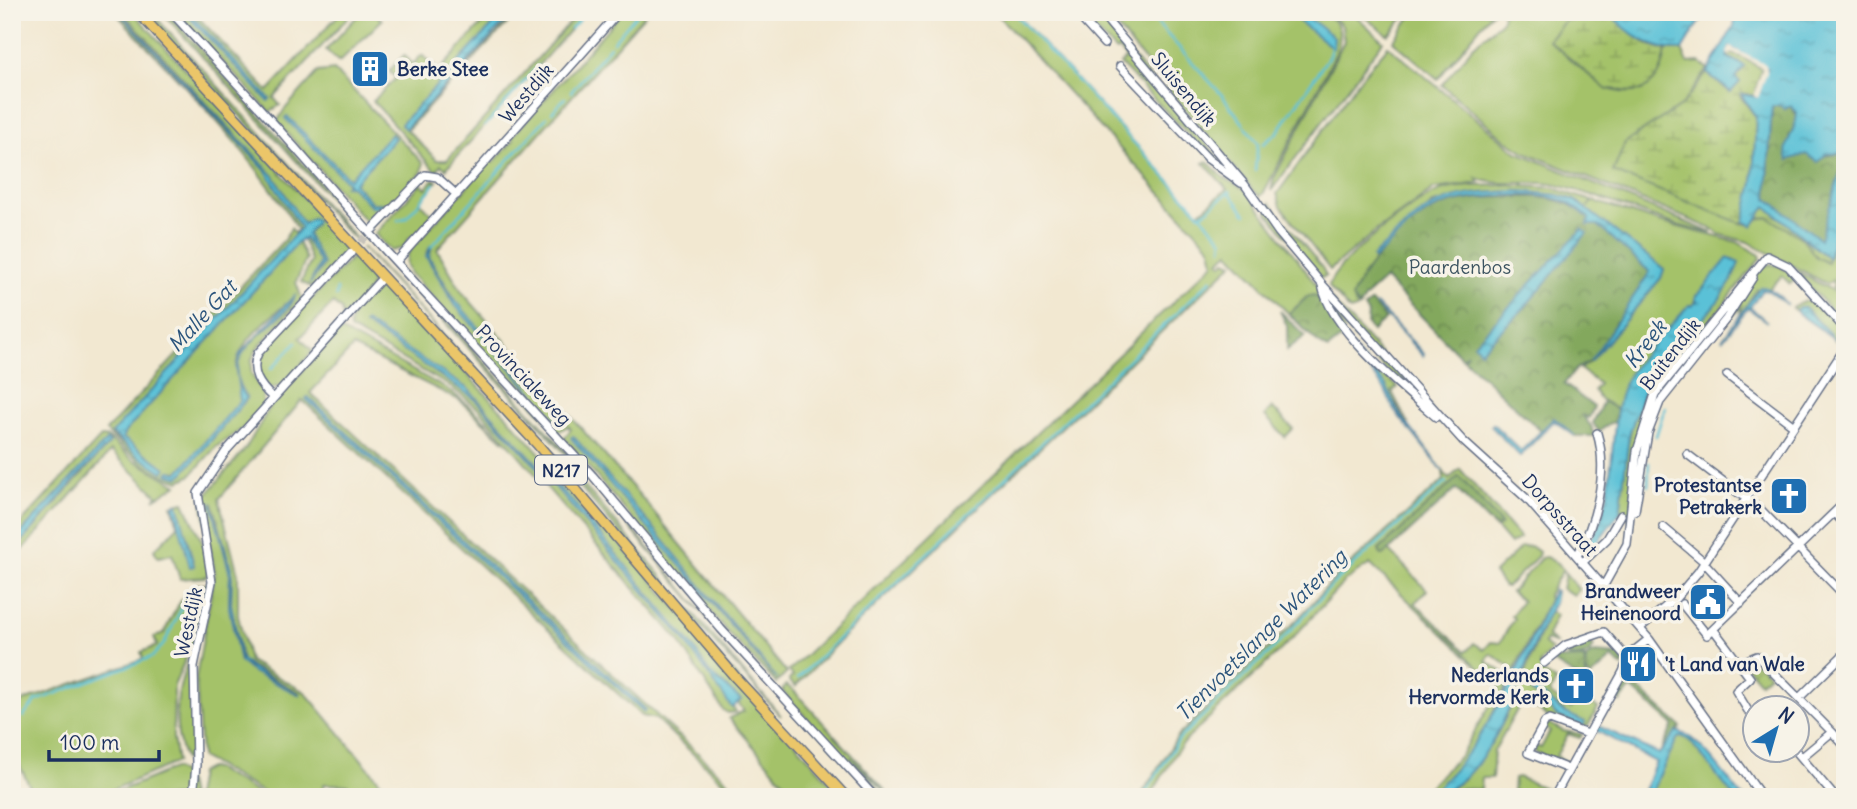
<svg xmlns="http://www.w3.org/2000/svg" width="1857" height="809" font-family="Delius,sans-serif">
	<defs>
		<pattern id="forest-crowns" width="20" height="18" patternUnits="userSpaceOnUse" patternTransform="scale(1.75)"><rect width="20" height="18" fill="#83a85d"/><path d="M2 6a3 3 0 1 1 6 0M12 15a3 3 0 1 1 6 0" fill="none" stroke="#6a8950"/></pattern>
		<pattern id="wetland-marsh" width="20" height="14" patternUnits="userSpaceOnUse" patternTransform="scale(1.75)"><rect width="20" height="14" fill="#a4c269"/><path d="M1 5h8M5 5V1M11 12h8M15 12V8" fill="none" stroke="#859e5a"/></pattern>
		<pattern id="park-crowns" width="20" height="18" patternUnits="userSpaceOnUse" patternTransform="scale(1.75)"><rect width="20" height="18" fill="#a4c269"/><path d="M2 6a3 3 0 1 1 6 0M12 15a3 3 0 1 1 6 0" fill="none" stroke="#859e5a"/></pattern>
		<pattern id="water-ripples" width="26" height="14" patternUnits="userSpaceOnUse" patternTransform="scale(1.75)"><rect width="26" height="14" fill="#5ac1d7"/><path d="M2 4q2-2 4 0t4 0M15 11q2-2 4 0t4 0" fill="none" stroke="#4a9db2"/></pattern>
	</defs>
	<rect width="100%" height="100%" fill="#f7f3e8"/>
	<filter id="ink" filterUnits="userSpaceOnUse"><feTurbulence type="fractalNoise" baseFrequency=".0143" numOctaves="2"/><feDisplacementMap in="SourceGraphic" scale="14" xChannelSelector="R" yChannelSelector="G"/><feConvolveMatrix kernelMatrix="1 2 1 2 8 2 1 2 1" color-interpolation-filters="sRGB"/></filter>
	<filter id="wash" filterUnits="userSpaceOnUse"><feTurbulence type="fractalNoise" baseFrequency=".00686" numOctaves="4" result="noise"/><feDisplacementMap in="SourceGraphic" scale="28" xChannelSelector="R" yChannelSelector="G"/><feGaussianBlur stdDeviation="1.57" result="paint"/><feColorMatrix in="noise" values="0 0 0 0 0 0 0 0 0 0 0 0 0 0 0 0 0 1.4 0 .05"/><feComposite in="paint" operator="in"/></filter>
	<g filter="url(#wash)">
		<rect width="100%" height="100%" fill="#f2e8d1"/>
		<path fill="#a4c269" stroke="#607864" stroke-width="2" fill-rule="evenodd" d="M115,12H119L266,171L301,228L299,234L112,433L114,437L163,472L165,468L123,438L124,433L298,242L306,259L296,282L302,299L258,347L252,359L251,373L263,393V406L245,427L216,447L190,476L180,481C151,474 127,452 106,431L285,239L291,228L294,233L298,230C250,148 180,83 115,12ZM295,296C288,325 209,348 247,398L244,402L180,476L168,474L170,471L179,472L241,401C243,390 236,380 236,368C237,341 276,313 295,296Z
			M122,12H133L350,248L313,288L301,282L311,261L303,240L305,238L320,263L310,284L323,265L307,235L316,221L313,218L303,224L274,176Z
			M144,12H151L357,240L349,234Z
			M162,12H167L364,232L362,234Z
			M176,12H193L268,91L341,12H353L274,98L280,105L270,112Z
			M361,12H374L382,20L339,62L326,50Z
			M493,12H505L401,124L405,128L518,12L407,130L437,160H447L579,12H586L446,169L441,165L436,172L373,101L396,78L389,71L404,55L413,64L422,55L439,71Z
			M622,12H647L437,249L462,292L643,499L787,673L776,683L731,636L564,438L571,429L568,426L558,432L410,273L406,264L408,252L490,161L493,163L514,140L512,137ZM432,247L429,257L458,304L559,424L455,305L426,253ZM573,437L656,531L775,678Z
			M995,12H1014L1199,213L1227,189L1204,163L1207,161L1224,178L1246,190L1318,287L1344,330L1341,338L1339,327L1308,296L1289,314L1229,252L1219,261L1222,264L1226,260L1233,263L842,638L795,687L789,680L793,676L789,671L1214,263L1211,248Z
			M1076,12H1096L1129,53L1125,57L1119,49L1116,51Z
			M1104,12H1287L1333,47V38L1301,12C1329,12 1348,21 1336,53L1263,194L1260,196L1252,189Z
			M1328,12H1352L1383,41L1271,191L1274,178L1344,41L1342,26Z
			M1358,12H1409L1388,35Z
			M1414,12H1492L1438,79L1393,41Z
			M1503,12H1573L1549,41C1561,50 1597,85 1609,89C1642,100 1662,82 1666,50H1682L1688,63L1700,62L1708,69L1682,105L1625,143L1740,223L1753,225L1760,217C1784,216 1811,247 1827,262L1845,210V293L1833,288V280L1827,284L1748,242L1718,234L1715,230L1525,152L1506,140L1442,85L1473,46L1502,21Z
			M1388,46L1517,152L1712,233C1658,224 1609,197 1556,185C1530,179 1501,188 1476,178L1480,183L1434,189L1373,233L1330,270L1281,206L1277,194L1362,76Z
			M1130,54L1236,178L1218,165L1120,64Z
			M334,70L423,163L422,172L371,227L277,122L284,110L318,72ZM287,117L349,179L392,134L395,138L354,183L372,203H381L384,207H373L350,185L346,186L348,183Z
			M433,179L437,181L420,202L432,214L418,233L409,238L404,248L391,251L375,234L421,183L426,188Z
			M1504,185L1553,188L1592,201L1588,207L1594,201L1659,222L1737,242L1760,255L1761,258L1664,378L1644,417L1630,519L1620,512C1627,466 1625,416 1652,376C1675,340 1712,314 1734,276L1728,258L1692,306L1689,305C1662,339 1626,366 1619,411L1599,398L1594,390L1599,384L1580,369L1593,359L1661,278L1664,269L1575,200L1558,195L1520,191L1497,192L1433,204L1372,257L1375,260L1355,305L1359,308L1350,311L1329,287C1330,265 1420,196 1443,190C1462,185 1484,186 1504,185Z
			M1270,203L1322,267L1326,276L1321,278L1268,213Z
			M371,238L588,475L710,622L586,476L369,240Z
			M362,247L594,497L781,716L696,622L546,447Z
			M355,254C385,287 369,289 343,318L341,310L333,303L300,338L313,351L283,385L270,389C256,377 256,363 264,348Z
			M1770,264L1780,266L1796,279L1790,284L1782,276L1769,289H1757L1740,315L1741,306L1725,325L1759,270Z
			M1796,271L1845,297V326Z
			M384,287L508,417L843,797H800L784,782L729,718L744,711L738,703L740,700L709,672L693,647L579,509L468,389L364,324L475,399L557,489L682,637L736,712L728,713L723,710L677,638L479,409L451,387L350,329C347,316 371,288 384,287Z
			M1328,296L1432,410C1405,388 1336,329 1328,296Z
			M1804,301L1818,304L1845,332L1840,345L1804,307L1796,310L1797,312L1792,308Z
			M342,331L452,392L476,412L504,441L459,400L353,347L310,393L745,797H739L656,719L642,716L302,400L219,499L238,574V616L249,661L305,692L393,797H346L348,785L324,784L323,797H271L201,757L196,677L215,573L202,500L246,448L270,407L337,333ZM308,397L645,709V710L307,399ZM213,503L232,572L231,604L242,661L300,693L240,662L229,607L230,574Z
			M1376,373H1381L1398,387L1392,392L1409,425Z
			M1272,407L1293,429L1285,437L1265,416Z
			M101,437L109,438L132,459L177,485L154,499L157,495L111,451L12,562V553L111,441L107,440L12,543V533Z
			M1460,469L1520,538L1510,544L1497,529L1501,524L1459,477L1379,550L1384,555L1389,550L1427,590L1415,603L1466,652L1474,643L1484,650L1491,642L1500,643L1514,618L1511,616L1522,601L1511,592L1541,558L1546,557L1557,563L1579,590L1574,595L1562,589L1565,574L1562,571L1548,595L1549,600L1484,731L1464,760L1427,797H1418L1461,755L1500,688L1370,564L1346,580L1290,641L1191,735L1177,751L1150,797H1140L1178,736L1297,620L1336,577L1444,480L1443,471L1449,479ZM1491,654L1510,667L1507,675L1486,661Z
			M184,502L205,548L209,573L205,577L180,579L172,554L158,557L154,550L178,526L172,505ZM178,505L194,565L191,566L174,506Z
			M1531,546L1539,552L1538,556L1507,587H1504L1494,573L1521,547Z
			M197,584H208L199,627L174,686L173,738L177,762L96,797H35L12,750V705L143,659L141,652L157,646L154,637L164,633C170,620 185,589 197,584Z
			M1549,611L1556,615L1547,636L1557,644L1546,640L1544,644L1551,650L1540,664L1542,672L1556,682L1549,693L1571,709L1581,696L1598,708L1588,726L1581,729L1548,717L1523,699L1494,751L1492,778H1482L1481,790L1461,788L1450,797H1441C1451,789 1462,781 1470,772C1509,729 1527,664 1549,611ZM1532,692L1542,694L1583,726L1557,716Z
			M192,655L193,753L185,760C171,726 175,686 192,655Z
			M786,685L794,691L891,797L850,757L885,797H879L782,691Z
			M1548,723L1563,731L1582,734L1580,738L1568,734L1556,756L1567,762L1565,764L1534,752L1536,746L1541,748L1550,731L1545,728Z
			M1682,736L1690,741L1734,797H1649L1677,739Z
			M175,768L186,777L190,797H105Z
			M209,768L215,769L265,797H195L199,773Z
			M1518,777L1554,792L1552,797L1513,791L1514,778Z"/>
		<path fill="url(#forest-crowns)" stroke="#4f6c5e" stroke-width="2" fill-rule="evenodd" d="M1780,104L1785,109L1790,106L1798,117L1788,142V160L1803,154L1823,156L1843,153L1845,147L1837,186L1820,240L1767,198L1772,107Z
			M1538,197C1559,199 1573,204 1589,218V225H1598L1650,272L1590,362L1577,368L1564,384L1594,407L1589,418L1583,416L1591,426L1594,436H1575L1554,418L1541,431L1464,359L1467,353L1462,358L1385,279L1364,298L1359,308L1352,298C1363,264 1415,212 1451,203C1479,196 1509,197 1538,197ZM1583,229L1586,233L1523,309L1481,350L1474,344Z
			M1315,295L1338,324L1341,338L1328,349L1317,342L1289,314L1308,296Z
			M1371,302L1386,319L1372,331L1367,325L1368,314L1364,308Z
			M1280,311L1305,336L1287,350V326Z
			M1603,401L1619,411L1617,422L1610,423L1599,432L1593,423Z
			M1459,476L1501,524L1499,527L1495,528L1456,489L1384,555H1381L1379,550Z
			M1589,643L1594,646C1590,657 1577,659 1567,656V650Z
			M1594,653L1619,655L1624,664L1622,667L1612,658L1590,678L1585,670L1586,658Z
			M1584,658L1587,683L1553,662L1556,659Z
			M1628,679L1681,727L1659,755L1673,725L1631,688L1620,702L1617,699Z"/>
		<path fill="url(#wetland-marsh)" stroke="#607864" stroke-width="2" d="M1573,12H1608L1646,44L1666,50C1663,74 1651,96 1623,91C1616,90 1614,88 1607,90L1548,40Z
			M1727,53L1741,57L1762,69L1754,96L1743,93L1740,96L1756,117L1753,183L1744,221L1740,223L1613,172L1625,143L1682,105L1707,73L1730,92L1735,77L1745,66L1729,58Z
			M1766,206L1828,258L1827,263L1816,257L1803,239L1768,217L1758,219Z"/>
		<path fill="url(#park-crowns)" stroke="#607864" stroke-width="2" d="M1757,662L1769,674L1760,682L1746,666Z"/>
		<path fill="url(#water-ripples)" stroke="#3a789a" stroke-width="2" d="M119,12L274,176L303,224L313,218L317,221L307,234L323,264L310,284L320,263L305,238L298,242L125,432L123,438L166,468L163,472L138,456L112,433L301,228L266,171Z
			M184,12H188L270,99L268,101Z
			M505,12H514L405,129L401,124Z
			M1287,12H1301L1334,37L1333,48Z
			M1608,12H1709L1698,24L1682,50C1651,51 1629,34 1608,12Z
			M1737,12H1845L1843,153L1826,154L1818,162L1806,154L1788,160C1781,143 1798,129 1797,112L1790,106L1785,109L1779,105L1772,107L1771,115L1767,198L1820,239L1845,156V199L1828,258L1766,206L1753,226L1744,221L1753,183L1756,117L1741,94L1757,97L1767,68L1730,47L1727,57L1745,66L1735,77L1740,82L1731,92L1707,73L1734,26Z
			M287,116L349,179L391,134L395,138L354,183L372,203L383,204L384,207H372L351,186H345L348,183L285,118Z
			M1520,191L1558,195L1575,200L1664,269L1661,278L1590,362L1650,272L1598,225H1588L1589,218C1581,211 1573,204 1562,200C1534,191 1458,195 1432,210C1411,222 1392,242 1374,259L1372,257C1430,202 1437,193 1520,191Z
			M1582,229L1587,233L1523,309L1480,351L1474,344Z
			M431,245L429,257L452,296L559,424L455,305L426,256Z
			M1728,258L1739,263L1731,282L1714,307L1660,364L1645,388L1629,435L1620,512L1594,546L1589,541C1618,508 1607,425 1624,384C1638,354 1669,330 1689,305L1692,306L1697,301L1695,298Z
			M1760,287C1770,286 1781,297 1787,305L1769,291L1762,290L1750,307L1767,322L1748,308L1722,340Z
			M295,295C287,324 209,351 247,398L244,402L180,477L168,474L170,471L178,473L240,401L236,369L240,354Z
			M1376,304L1424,354L1423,356Z
			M1800,307H1804L1836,340L1799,314L1796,310Z
			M365,322L468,389L579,509L693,647L709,672L741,700L732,708L682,637L557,489L475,399L364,324Z
			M1350,345L1386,385L1397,410L1443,471L1394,410L1385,390Z
			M308,397L646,710L644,712L306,399Z
			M1554,418L1575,436L1554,421L1520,456L1491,426L1493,424L1521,451Z
			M573,436L656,531L777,679L571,438Z
			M107,440L110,443L78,476L12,553V543Z
			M211,502L232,572L231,604L241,659L249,667L300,695L252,672L240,662L229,607L230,574Z
			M178,504L194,566L190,567L174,505Z
			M1554,590L1556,591L1554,603C1523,657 1513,725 1470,772C1461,781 1450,788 1441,797H1427C1489,743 1521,661 1554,590Z
			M1535,688L1561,711L1585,722L1583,726L1557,716L1532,692Z
			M1598,726L1659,754L1676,732C1694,729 1729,782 1743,797H1734L1690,741L1682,736L1677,739L1649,797H1641L1656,762L1595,730Z"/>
		<path fill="#f2e8d1" d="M1730,47L1766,65L1767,72L1758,98L1754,96L1763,67L1732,51L1730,55L1734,56L1729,55L1727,53Z"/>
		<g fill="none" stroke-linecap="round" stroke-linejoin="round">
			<path stroke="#5ac1d7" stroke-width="2.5" d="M1013,12L1201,215
				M1147,12L1221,94L1258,143L1255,170
				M571,29L586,12
				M613,42L638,12
				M571,92L610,46
				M552,112L565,98
				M485,126L538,66
				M1263,144L1277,133L1329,56L1332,44
				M1229,192L1246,214
				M398,220L406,218L435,184
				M431,247L547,117
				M1222,248L1223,240L1201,215L1230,191
				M336,296L337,289
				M271,369L296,343
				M1656,436L1665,407
				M1648,486L1649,463
				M798,678L1212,279
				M23,717L36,701L152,657L164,644L182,607
				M1143,797L1179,739L1280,642L1335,582L1446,482
				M1460,797L1461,796"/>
		</g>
	</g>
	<g filter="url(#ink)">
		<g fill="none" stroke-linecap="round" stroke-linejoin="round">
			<path stroke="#c7c3ba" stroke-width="7" stroke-dasharray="7 3.5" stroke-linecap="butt" d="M354,250L372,230"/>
			<g stroke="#667086" stroke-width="10">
				<path id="minor" d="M171,12L276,126L384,249L593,476L721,629L875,797
					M1075,12L1104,44
					M1100,12L1245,185L1278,232L1321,283L1463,441L1527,499L1649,639L1762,797
					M1120,66L1208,159L1241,183
					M373,229L425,175L437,177L457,195
					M396,262L619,12
					M1322,285C1330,329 1402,388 1436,417
					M1727,375L1794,426
					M273,398C260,386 249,372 258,353L351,253
					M1687,454L1761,510L1845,596
					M1635,511L1648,433L1660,402L1726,319L1753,277
					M1834,513L1845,524
					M1663,527L1701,559L1741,603
					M1577,556C1596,522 1609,472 1597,433
					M1582,563L1607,539L1621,515
					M1603,587L1627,544L1637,451L1655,394L1767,256L1788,266L1845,329
					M1682,604L1707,635L1845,502
					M1640,628L1676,598L1698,572L1845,348
					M1714,630L1750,678L1736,691L1750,714
					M1544,663L1566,645L1604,632L1628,659
					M1739,663L1757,656L1832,732L1802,757
					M1799,698L1845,653
					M1832,732L1845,746
					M1795,750L1835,797
					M1568,769L1528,753L1545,722L1550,720L1587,734
					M193,797L196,765L194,666L212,582L198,493L227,450L383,277
					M1554,797L1623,672L1630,654L1649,639"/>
			</g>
			<g stroke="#667086" stroke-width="12">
				<path id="major" d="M138,12L538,445L736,678L846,797"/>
			</g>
			<use href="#minor" stroke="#fff" stroke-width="7"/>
			<use href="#major" stroke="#ebc669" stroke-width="9"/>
		</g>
	</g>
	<defs>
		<g id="building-square" transform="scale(2.0125)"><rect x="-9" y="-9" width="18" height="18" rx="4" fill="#1f6fb2" stroke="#f7f3e8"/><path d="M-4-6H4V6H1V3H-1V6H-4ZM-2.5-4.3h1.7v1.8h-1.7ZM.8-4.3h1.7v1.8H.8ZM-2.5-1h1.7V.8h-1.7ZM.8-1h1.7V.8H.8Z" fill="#fff"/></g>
		<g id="church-square" transform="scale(2.0125)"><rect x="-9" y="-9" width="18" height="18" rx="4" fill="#1f6fb2" stroke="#f7f3e8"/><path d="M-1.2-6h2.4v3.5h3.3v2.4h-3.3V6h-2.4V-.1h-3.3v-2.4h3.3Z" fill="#fff"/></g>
		<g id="civic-square" transform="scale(2.0125)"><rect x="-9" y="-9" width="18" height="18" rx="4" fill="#1f6fb2" stroke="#f7f3e8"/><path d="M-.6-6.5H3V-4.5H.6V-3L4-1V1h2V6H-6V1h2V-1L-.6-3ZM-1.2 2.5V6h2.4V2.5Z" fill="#fff"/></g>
		<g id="restaurant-square" transform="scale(2.0125)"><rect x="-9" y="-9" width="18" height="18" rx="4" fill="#1f6fb2" stroke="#f7f3e8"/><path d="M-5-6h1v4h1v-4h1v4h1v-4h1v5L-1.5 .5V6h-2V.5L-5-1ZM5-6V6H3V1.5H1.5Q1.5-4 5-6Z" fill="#fff"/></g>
	</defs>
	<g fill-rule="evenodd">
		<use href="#building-square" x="370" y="69"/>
		<use href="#church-square" x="1789" y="496"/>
		<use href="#civic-square" x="1708" y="602"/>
		<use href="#restaurant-square" x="1638" y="664"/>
		<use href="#church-square" x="1576" y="686"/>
	</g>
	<g text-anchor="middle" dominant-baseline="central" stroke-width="7" stroke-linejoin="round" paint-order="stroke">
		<rect fill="#f7f3e8" stroke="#5d6a87" stroke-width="2" x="535" y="455.5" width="52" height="29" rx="5"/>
		<g font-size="18" font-weight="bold" fill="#1b2f5e">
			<text x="561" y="470">N217</text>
		</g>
		<g font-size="19" font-weight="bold" fill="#1b2f5e" stroke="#f7f3e8" text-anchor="end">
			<text x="397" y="69" text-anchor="start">Berke Stee</text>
			<text x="1762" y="485">Protestantse<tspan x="1762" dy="22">Petrakerk</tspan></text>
			<text x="1681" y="591">Brandweer<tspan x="1681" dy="22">Heinenoord</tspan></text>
			<text x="1665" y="664" text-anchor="start">'t Land van Wale</text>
			<text x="1549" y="675">Nederlands<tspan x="1549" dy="22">Hervormde Kerk</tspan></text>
		</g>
		<g font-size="19" fill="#1b2f5e" stroke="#f7f3e8">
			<text transform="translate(1184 89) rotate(50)">Sluisendijk</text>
			<text transform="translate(526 93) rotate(-49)">Westdijk</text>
			<text transform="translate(1670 354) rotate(-52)">Buitendijk</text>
			<text transform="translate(524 375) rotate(47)">Provincialeweg</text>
			<text transform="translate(1560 515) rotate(48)">Dorpsstraat</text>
			<text transform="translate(188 622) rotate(-78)">Westdijk</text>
		</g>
		<g font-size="19" fill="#3d5461" stroke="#f7f3e8">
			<text x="1460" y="267">Paardenbos</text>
		</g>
		<g font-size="21" font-style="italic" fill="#2b547c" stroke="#f7f3e8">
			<text transform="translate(202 316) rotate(-47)">Malle Gat</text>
			<text transform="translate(1645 344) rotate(-52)">Kreek</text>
			<text transform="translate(1261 635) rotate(-45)">Tienvoetslange Watering</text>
		</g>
	</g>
	<rect width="1857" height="809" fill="none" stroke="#f7f3e8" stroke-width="42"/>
	<g transform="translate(1776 729) rotate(37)"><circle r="33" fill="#f7f3e8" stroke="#9fa5b1" stroke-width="2"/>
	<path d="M0-5L12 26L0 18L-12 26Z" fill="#1f6fb2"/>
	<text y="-10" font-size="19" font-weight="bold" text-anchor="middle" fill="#1b2f5e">N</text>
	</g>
	<path d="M49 750v10h110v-10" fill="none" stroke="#1b2f5e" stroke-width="3.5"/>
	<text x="60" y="750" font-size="21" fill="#1b2f5e" stroke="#f7f3e8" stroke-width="5" paint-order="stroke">100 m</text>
</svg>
